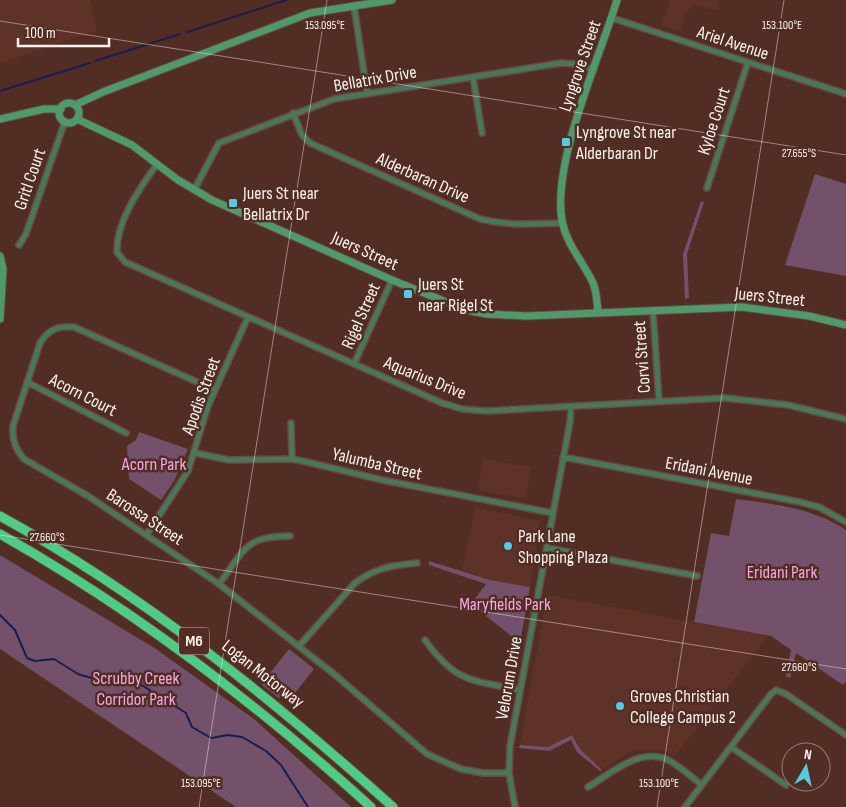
<svg xmlns="http://www.w3.org/2000/svg" width="846" height="807" font-family="'Sofia Sans Condensed',sans-serif">
	<rect width="100%" height="100%" fill="#512d23"/>
	<path fill="#5e3227" d="M0,0H90L97,31L0,63Z
		M671,0H720L717,11L698,5L692,6L685,15L680,31L661,25Z
		M483,459L531,467L526,499L478,490Z
		M475,507L540,521L530,587L490,580L462,570Z
		M547,595L768,636L675,756L664,750H639L627,753L602,770L580,749L572,735L548,747L520,745Z"/>
	<path fill="#73516b" d="M815,174L846,184V276L785,265Z
		M701,201L704,202L687,254L689,298L685,299L683,254Z
		M139,432L188,449L174,481L161,500L129,479L127,446L136,440Z
		M736,499C775,504 813,508 846,530V681L843,685L796,653L790,678L786,676L791,650L771,636L694,622L711,533L729,536Z
		M0,555L156,649L254,719L351,807H236L0,649Z
		M429,561L490,580L530,587L520,643L471,604L486,584L429,565Z
		M289,649L314,669L295,693L289,688L279,698L262,685L268,671L270,673Z
		M572,735L580,749L602,770L600,771L577,752L571,740L549,751L519,748L520,745L548,747Z"/>
	<g fill="none" stroke-linecap="round" stroke-linejoin="round">
		<path stroke="#1a1d51" stroke-width="2" d="M187,32L286,0
			M95,61L180,34
			M0,91L90,63
			M0,615L15,630L27,658L35,661L54,659L78,674L108,683L140,684L186,713L192,727L211,738L228,735L242,737L266,751L281,765L308,807"/>
		<g stroke="#694940" stroke-width="8">
			<path id="street" d="M354,6L367,93
				M612,18L846,94
				M473,77L482,133
				M293,113L302,135L310,143L480,219C508,226 534,224 563,223
				M157,164C140,188 116,221 117,252L125,262L442,403L462,409L487,411L725,398L788,405L846,419
				M707,188L748,62
				M194,190L219,143L334,99L561,63L576,64L594,70
				M19,245L26,234L65,121
				M653,310L659,401
				M354,364L392,280
				M27,382L126,433
				M215,390L74,327C58,326 49,329 40,343L13,426C12,440 15,448 24,459L88,496L219,584L334,674L427,754L461,769L483,773H509
				M291,423L292,459
				M195,453L229,460L292,459L307,462L382,480L553,513
				M563,457L800,502L819,507L846,522
				M147,534L188,471L208,406L248,317
				M547,548L697,576
				M219,584C245,550 244,536 290,536
				M425,640C456,683 471,680 520,690
				M299,646L355,583C375,568 393,565 417,563
				M731,747L786,785
				M588,787C610,774 641,746 668,760C680,766 691,777 702,785
				M515,807L509,773L510,746L570,422L571,407
				M685,807L771,694L776,690L786,694L846,735"/>
		</g>
		<g stroke="#694940" stroke-width="9">
			<path id="secondary" d="M59 113a10 10 0 1 1 20 0a10 10 0 1 1-20 0Z
				M75,105L103,92L310,13L392,0
				M0,119L44,109H61
				M77,119L132,145L178,180L212,200L392,280L466,310L487,314L526,316L742,307L809,316L846,325
				M0,256L3,269L0,319
				M598,313C597,303 597,292 593,283C583,261 567,246 562,221C552,161 599,60 617,0"/>
		</g>
		<g stroke="#694940" stroke-width="11">
			<path id="highway" d="M0,516C144,595 271,698 393,807
				M0,534C135,610 256,703 371,807"/>
		</g>
		<use href="#street" stroke="#497759" stroke-width="5"/>
		<use href="#secondary" stroke="#4e9a6b" stroke-width="7"/>
		<use href="#highway" stroke="#4ecc84" stroke-width="9"/>
	</g>
	<path fill="none" stroke="#fcf2ef" stroke-width="1" stroke-opacity="0.45" d="M0,21L846,155M0,535L846,669M199,807L327,0M657,807L784,0"/>
	<g fill="#57c9e2" stroke="#512d23" stroke-width="2">
		<rect x="561" y="137" width="10" height="10" rx="2.5"/>
		<rect x="228" y="198" width="10" height="10" rx="2.5"/>
		<rect x="403" y="289" width="10" height="10" rx="2.5"/>
		<circle cx="508" cy="546" r="5"/>
		<circle cx="620" cy="706" r="5"/>
	</g>
	<g text-anchor="middle" dominant-baseline="central" stroke-width="5" stroke-linejoin="round" paint-order="stroke">
		<rect fill="#512d23" stroke="#c9b7b2" stroke-width="1" x="179" y="627.5" width="30" height="27" rx="4"/>
		<g font-size="16" font-weight="bold" fill="#fcf2ef">
			<text x="194" y="641">M6</text>
		</g>
		<g font-size="18" fill="#fcf2ef" stroke="#512d23">
			<text transform="translate(733 43) rotate(18)">Ariel Avenue</text>
			<text transform="translate(580 66) rotate(-71)">Lyngrove Street</text>
			<text transform="translate(375 79) rotate(-10)">Bellatrix Drive</text>
			<text transform="translate(714 121) rotate(-72)">Kyloe Court</text>
			<text transform="translate(423 178) rotate(24)">Alderbaran Drive</text>
			<text transform="translate(30 179) rotate(-71)">Gritl Court</text>
			<text transform="translate(365 251) rotate(24)">Juers Street</text>
			<text transform="translate(770 297) rotate(6)">Juers Street</text>
			<text transform="translate(361 316) rotate(-66)">Rigel Street</text>
			<text transform="translate(642 357) rotate(-94)">Corvi Street</text>
			<text transform="translate(425 378) rotate(22)">Aquarius Drive</text>
			<text transform="translate(83 395) rotate(27)">Acorn Court</text>
			<text transform="translate(201 396) rotate(-70)">Apodis Street</text>
			<text transform="translate(377 464) rotate(13)">Yalumba Street</text>
			<text transform="translate(709 471) rotate(11)">Eridani Avenue</text>
			<text transform="translate(145 517) rotate(33)">Barossa Street</text>
			<text transform="translate(263 674) rotate(38)">Logan Motorway</text>
			<text transform="translate(509 678) rotate(-80)">Velorum Drive</text>
		</g>
		<g font-size="18" fill="#fcf2ef" stroke="#512d23" text-anchor="start">
			<text x="576" y="132">Lyngrove St near<tspan x="576" dy="21">Alderbaran Dr</tspan></text>
			<text x="243" y="193">Juers St near<tspan x="243" dy="21">Bellatrix Dr</tspan></text>
			<text x="418" y="284">Juers St<tspan x="418" dy="21">near Rigel St</tspan></text>
			<text x="518" y="536">Park Lane<tspan x="518" dy="21">Shopping Plaza</tspan></text>
			<text x="630" y="696">Groves Christian<tspan x="630" dy="21">College Campus 2</tspan></text>
		</g>
		<g font-size="18" fill="#f6a6e4" stroke="#512d23">
			<text x="154" y="464">Acorn Park</text>
			<text x="782" y="572">Eridani Park</text>
			<text x="505" y="604">Maryfields Park</text>
			<text x="136" y="678">Scrubby Creek<tspan x="136" dy="21">Corridor Park</tspan></text>
		</g>
	</g>
	<g font-size="12" text-anchor="middle" fill="#fcf2ef" stroke="#512d23" stroke-width="5" stroke-linejoin="round" paint-order="stroke">
		<text x="325" y="29">153.095°E</text>
		<text x="782" y="29">153.100°E</text>
		<text x="799" y="157">27.655°S</text>
		<text x="47" y="541">27.660°S</text>
		<text x="799" y="671">27.660°S</text>
		<text x="201" y="787">153.095°E</text>
		<text x="659" y="787">153.100°E</text>
	</g>
	<g transform="translate(806 767) rotate(9)"><circle r="24" fill="#512d23" stroke="#957c75"/>
	<path d="M0-4L9 19L0 12L-9 19Z" fill="#57c9e2"/>
	<text y="-8" font-size="14" font-weight="bold" text-anchor="middle" fill="#fcf2ef">N</text>
	</g>
	<path d="M18 38v8h91v-8" fill="none" stroke="#fcf2ef" stroke-width="2.5"/>
	<text x="25" y="38" font-size="15" fill="#fcf2ef" stroke="#512d23" stroke-width="4" paint-order="stroke">100 m</text>
</svg>
